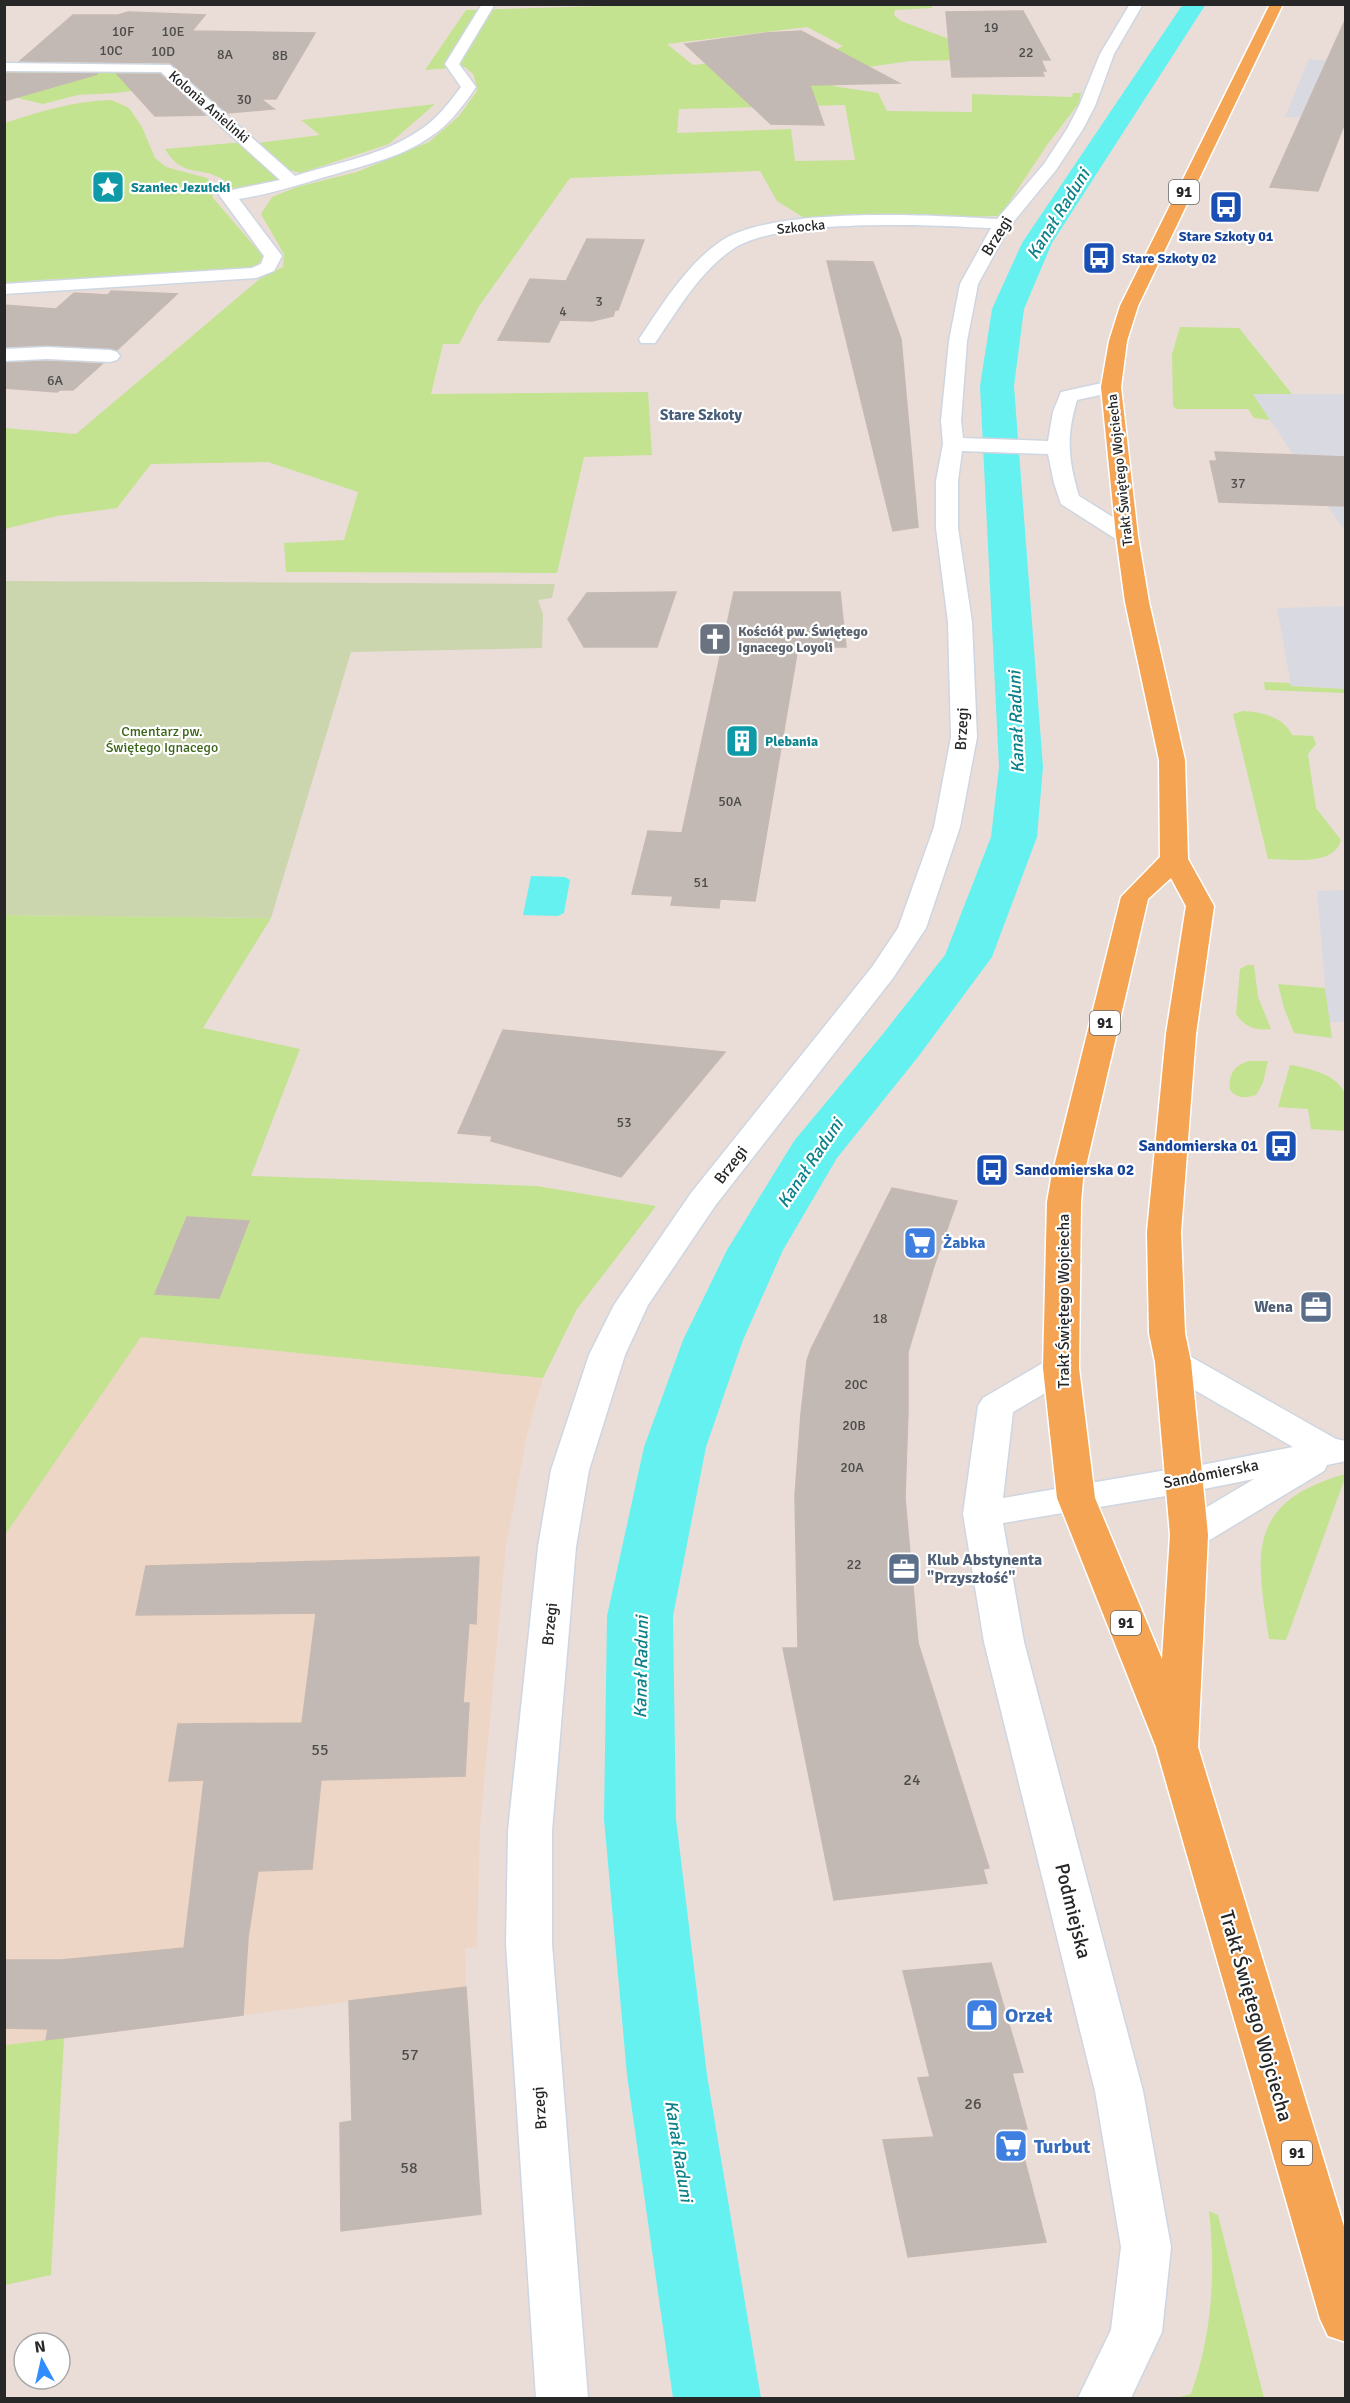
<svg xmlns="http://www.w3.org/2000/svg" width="1350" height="2403" font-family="Signika,sans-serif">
	<rect width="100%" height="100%" fill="#eaddd7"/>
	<path fill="#d9d9e2" d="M1309,59L1345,62V117H1285Z
		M1253,394H1345V532L1270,420Z
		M1345,606V689L1291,686L1277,608Z
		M1345,890V1022H1328L1317,891Z"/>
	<path fill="#edd6c6" d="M141,1337L543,1378L527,1435L506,1546L480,1827L477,1947L465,1948L466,1987L5,2045L4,1628L8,1623L4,1621L5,1535Z"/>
	<path fill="#c3e391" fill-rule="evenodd" d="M673,4L931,5L932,8L895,10L894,15L901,21L957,42L966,60L910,61L833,72V86L878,93L887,111L972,112V94L1072,97L1073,93H1081L1079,103L1047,145L1000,216L809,221L777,201L760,171L570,178L479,306L459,344H443L431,394L648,392L652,455L584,457L557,573L286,572L284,543L344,540L358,492L268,462L151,464L117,508L57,516L5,529V428L76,434L262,277L283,267L284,254L261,214L272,197L297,187L357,172L429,142L459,116L477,91L474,75L465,67L425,70L466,10ZM807,27L843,46L835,50L693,65L667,44ZM845,105L855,160L795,161L791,129L677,133L679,109Z
		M5,69L153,70L174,85L116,93L78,95L43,104L5,95Z
		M112,100L129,108L142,127L155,158L166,167L207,178L210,182L213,198L263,256L257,267C173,278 88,274 5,283V123C41,111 74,101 112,100Z
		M435,104L389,144L301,173L289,170L258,143L320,135L301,120Z
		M243,142L281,180L237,192C232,188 227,183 222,179C199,165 183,179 165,149Z
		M1180,327L1239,328L1292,394H1253L1270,420L1254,418L1248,409H1176L1173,406L1172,354Z
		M1264,682L1290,683L1291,686L1345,689V693L1265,690Z
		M1243,711C1262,712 1284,717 1292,735L1313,736L1316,744L1308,754L1316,808L1341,840C1334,867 1289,859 1268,859L1233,714Z
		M4,915L271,918L203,1028L300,1049L251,1176L537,1186L656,1206L577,1309L543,1378L141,1337L5,1535Z
		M1247,965H1254L1258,997L1271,1029C1256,1031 1244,1027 1236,1014L1240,969Z
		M1278,984L1325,988L1332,1038L1294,1033L1284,1008Z
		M1249,1061H1268L1263,1083L1256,1095C1246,1098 1237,1099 1230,1090C1228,1075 1234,1065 1249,1061Z
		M1290,1065C1309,1068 1341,1075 1346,1097C1348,1108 1346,1121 1345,1131L1311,1129L1308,1109L1278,1107Z
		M1345,1474V1478L1286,1640L1269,1639C1256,1554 1245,1503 1345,1474Z
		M64,2038L51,2275L5,2285V2045Z
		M1209,2211L1218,2215L1264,2398H1176L1191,2394C1212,2334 1216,2274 1209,2211Z"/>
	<path fill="#cbd5ae" d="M5,581L555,584L552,598L538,600L543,614L542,648L351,652L271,918L5,915Z"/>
	<path fill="#66f1f1" d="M531,876L565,877L570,880L564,913L558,916L523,915Z"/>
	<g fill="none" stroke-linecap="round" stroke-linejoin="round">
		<path fill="#66f1f1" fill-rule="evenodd" d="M1183,4H1206L1052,243L1024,309L1014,386L1043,767L1037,837L992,957L918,1057L837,1158L783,1250L743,1340L706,1447L673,1616L676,1819L707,2075L761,2398H673L627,2075L604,1819L607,1616L644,1447L683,1340L727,1250L794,1141L882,1035L945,955L991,837L999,767L980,386L992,309L1022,243Z"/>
	</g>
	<path fill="#c2b9b4" stroke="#c5b9b2" stroke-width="1.5" d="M1023,11L1050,60H1041L1046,71H1042L1044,76L952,77L946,12Z
		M128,12L205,15L192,31L315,33L276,99H261L274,109L227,113L170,63L20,61L73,15H118Z
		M1346,18V120L1318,191L1270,187Z
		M801,31L899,83L810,85L824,125L771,124L685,44L766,33Z
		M5,73L98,74L4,101Z
		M117,74H160L205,115L155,116Z
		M587,239L644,240L618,310H615L613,316L592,321L560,320L549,342L498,340L530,279L566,281Z
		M827,261L873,262L901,339L918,527L893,531Z
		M111,291L177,294L117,350L47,345L4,347V305L56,309L74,293L108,295Z
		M47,361L102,364L73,390H60L57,392L4,388V363Z
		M1215,452L1346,457V506L1219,502L1210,461H1217Z
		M676,592L657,647H584L568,619L587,593Z
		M734,592H840L846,647H798L755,901L720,899L719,908L671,905L673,896L632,894L648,831L682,833Z
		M503,1030L725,1052L621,1177L491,1141L492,1136L458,1133Z
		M892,1188L957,1201L934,1266L908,1352V1411L905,1498L918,1643L989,1868L983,1869L987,1883L834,1900L783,1648H798L795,1496L801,1414L807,1361L811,1349Z
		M187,1217L249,1221L219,1298L155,1294Z
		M479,1557L476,1624L469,1623L463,1703H469L465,1776L321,1780L312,1869L258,1871L248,1938L243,2015L46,2040L48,2029L4,2028V1960H61L184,1948L204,1780L169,1781L178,1724L302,1723L316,1613L136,1615L146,1566Z
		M991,1963L1023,2072L1012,2073L1027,2129L1017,2131L1046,2242L908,2257L883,2140L934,2137L918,2078L930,2077L903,1971Z
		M466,1987L481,2214L341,2231L340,2123L352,2121L349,2001Z"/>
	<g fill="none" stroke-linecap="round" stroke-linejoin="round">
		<g stroke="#cdd6e1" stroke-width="3">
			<path id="minor" d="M482,4H495L459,64L476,87C464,105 449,125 430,137C402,157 365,165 332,175C301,184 271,194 239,199L282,256L274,271L256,278L4,294V284L252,268L261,264L264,256L217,192L225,187L232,190L280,180L161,72L4,71V63L170,65L295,176C336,163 384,155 420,130C437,119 449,103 461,87L445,64Z
				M1130,4H1143L1114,54L1095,106L1083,129L1056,170L1010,226L978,284L967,341L961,421L963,438L1048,441L1053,412L1061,392L1111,381L1118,383L1121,387L1118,391L1077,400C1066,437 1068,459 1079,496L1135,531L1138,536L1135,541L1127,543L1119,541L1061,504L1054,483L1048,454L962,451L958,481V528L972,622L977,737L960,827L926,928L893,978L715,1206L648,1305L625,1355L589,1470L576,1547L552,1831V1944L588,2398H536L506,1944L508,1831L538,1547L551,1470L589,1355L614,1305L691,1193L872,967L898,928L934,827L951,737L948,622L936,528V481L943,444L941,421L949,341L960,284L991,228C933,225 780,217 733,249C699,272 678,310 655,343H641L639,339C662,305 686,265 721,241C773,206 933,215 997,219L1044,164L1067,129L1079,106L1100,54Z
				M47,347L110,350L117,352L120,356L117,360L110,362L47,359L4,361V349Z"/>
		</g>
		<g stroke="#cdd6e1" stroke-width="3">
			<path id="tertiary" d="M1173,1351L1186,1354L1336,1439L1346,1441V1461L1327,1465L1324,1471L1203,1544L1189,1548L1175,1544L1170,1535L1175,1526L1254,1479L1184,1493L1171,1489L1165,1480L1171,1471L1293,1447L1160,1370L1155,1362L1160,1354Z"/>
		</g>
		<g stroke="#cdd6e1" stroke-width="3">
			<path id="secondary" d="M1061,1357L1074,1360L1079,1368L1074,1376L1013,1412L1003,1498L1184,1467L1197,1471L1203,1480L1197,1489L1184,1493L1003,1523L1024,1642L1143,2091L1171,2247L1162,2332L1131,2398H1078L1111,2330L1121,2247L1095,2091L984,1642L963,1514L978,1406L983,1398L1048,1360Z"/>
		</g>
		<g stroke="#fff" stroke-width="3">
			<path id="primary" d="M1270,4H1283L1138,306L1127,341L1121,387L1138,536L1149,602L1185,760L1188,859L1214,906L1196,1034L1181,1232L1185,1333L1191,1362L1208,1535L1198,1747L1346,2233V2342L1328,2336L1320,2319L1156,1747L1057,1498L1043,1368L1047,1202L1051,1179L1121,897L1160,857L1159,760L1125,602L1116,536L1101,387L1109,341L1120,306ZM1171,878L1186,906L1166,1034L1147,1232L1149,1333L1155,1362L1170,1535L1162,1659L1095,1498L1079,1368L1081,1202L1083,1179L1148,899Z"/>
		</g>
		<use href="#minor" fill="#fff" fill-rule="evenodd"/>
		<use href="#tertiary" fill="#fff" fill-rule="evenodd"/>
		<use href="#secondary" fill="#fff" fill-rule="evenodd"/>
		<use href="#primary" fill="#f4a453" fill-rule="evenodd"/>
	</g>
	<defs>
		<g id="sight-square" transform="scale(1.725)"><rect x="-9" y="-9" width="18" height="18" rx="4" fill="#0f9aa8" stroke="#fff"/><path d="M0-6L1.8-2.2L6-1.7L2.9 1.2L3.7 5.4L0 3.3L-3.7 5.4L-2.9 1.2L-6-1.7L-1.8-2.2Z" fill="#fff"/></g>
		<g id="bus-square" transform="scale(1.725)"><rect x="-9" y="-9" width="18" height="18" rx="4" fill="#1a4fb4" stroke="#fff"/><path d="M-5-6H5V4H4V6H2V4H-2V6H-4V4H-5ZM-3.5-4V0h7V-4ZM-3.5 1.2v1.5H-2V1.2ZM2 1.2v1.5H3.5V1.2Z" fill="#fff"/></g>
		<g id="church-square" transform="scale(1.725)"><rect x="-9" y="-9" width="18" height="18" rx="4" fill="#6b7280" stroke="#fff"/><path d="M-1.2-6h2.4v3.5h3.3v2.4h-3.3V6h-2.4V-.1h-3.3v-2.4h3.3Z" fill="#fff"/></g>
		<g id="building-square" transform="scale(1.725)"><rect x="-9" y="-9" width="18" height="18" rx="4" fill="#0f9aa8" stroke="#fff"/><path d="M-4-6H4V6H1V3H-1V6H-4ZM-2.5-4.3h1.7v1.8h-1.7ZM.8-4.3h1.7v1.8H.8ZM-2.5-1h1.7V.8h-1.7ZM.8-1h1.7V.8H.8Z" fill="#fff"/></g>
		<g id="supermarket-square" transform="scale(1.725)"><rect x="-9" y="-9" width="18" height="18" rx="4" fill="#3f7fe0" stroke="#fff"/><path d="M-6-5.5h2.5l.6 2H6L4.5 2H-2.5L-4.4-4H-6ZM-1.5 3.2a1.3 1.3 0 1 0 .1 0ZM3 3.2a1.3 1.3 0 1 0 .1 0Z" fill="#fff"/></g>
		<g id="office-square" transform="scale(1.725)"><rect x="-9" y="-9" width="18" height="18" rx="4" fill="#5c6f8a" stroke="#fff"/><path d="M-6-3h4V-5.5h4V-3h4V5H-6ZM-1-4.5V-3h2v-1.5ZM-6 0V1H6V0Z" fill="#fff"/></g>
		<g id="shop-square" transform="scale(1.725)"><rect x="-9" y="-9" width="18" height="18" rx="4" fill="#3f7fe0" stroke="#fff"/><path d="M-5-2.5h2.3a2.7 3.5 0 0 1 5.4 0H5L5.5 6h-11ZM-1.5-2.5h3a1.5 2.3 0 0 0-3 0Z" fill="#fff"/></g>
	</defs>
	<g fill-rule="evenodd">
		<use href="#sight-square" x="108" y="187"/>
		<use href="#bus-square" x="1226" y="207"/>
		<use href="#bus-square" x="1099" y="258"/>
		<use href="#church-square" x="715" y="639"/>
		<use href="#building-square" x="742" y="741"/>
		<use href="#bus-square" x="1281" y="1146"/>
		<use href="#bus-square" x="992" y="1170"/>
		<use href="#supermarket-square" x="920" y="1243"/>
		<use href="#office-square" x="1316" y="1307"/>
		<use href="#office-square" x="904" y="1569"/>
		<use href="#shop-square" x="982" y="2015"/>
		<use href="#supermarket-square" x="1011" y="2146"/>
	</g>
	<g text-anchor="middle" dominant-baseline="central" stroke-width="4.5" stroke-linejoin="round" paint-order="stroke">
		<g font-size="14" fill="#4e4c4a">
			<text x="991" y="27">19</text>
			<text x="123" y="31">10F</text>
			<text x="173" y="31">10E</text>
			<text x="111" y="50">10C</text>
			<text x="163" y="51">10D</text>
			<text x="1026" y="52">22</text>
			<text x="225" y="54">8A</text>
			<text x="280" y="55">8B</text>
			<text x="244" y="99">30</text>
			<text x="599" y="301">3</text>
			<text x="563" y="311">4</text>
			<text x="55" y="380">6A</text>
			<text x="1238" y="483">37</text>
			<text x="730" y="801">50A</text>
			<text x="701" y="882">51</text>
			<text x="624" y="1122">53</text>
			<text x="880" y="1318">18</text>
			<text x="856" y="1384">20C</text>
			<text x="854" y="1425">20B</text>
			<text x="852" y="1467">20A</text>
			<text x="854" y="1564">22</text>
		</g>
		<g font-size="14" fill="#272727" stroke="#fff">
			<text transform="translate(209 107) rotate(41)">Kolonia Anielinki</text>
			<text transform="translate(801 227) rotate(-6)">Szkocka</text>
			<text transform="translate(1120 470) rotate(-96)">Trakt Świętego Wojciecha</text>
		</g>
		<g font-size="14" font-weight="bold" fill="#0d838f" stroke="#fff" text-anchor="start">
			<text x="131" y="187">Szaniec Jezuicki</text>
			<text x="765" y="741">Plebania</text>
		</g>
		<g font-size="14" font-weight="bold" fill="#164399" stroke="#fff">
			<text x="1226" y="236">Stare Szkoty 01</text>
			<text x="1122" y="258" text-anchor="start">Stare Szkoty 02</text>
		</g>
		<g font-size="14" font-weight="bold" fill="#5b616d" stroke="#fff" text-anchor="start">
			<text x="738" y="631">Kościół pw. Świętego<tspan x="738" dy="16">Ignacego Loyoli</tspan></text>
		</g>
		<g font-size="14" fill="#3b6417" stroke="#fff">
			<text x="162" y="731">Cmentarz pw.<tspan x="162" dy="16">Świętego Ignacego</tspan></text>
		</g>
		<g fill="#fff" stroke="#686868" stroke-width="1.5">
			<rect x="1169" y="180" width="30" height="24" rx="4.5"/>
			<rect x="1090" y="1011" width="30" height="24" rx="4.5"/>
			<rect x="1111" y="1611" width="30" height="24" rx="4.5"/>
			<rect x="1282" y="2141" width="30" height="24" rx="4.5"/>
		</g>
		<g font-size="15" font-weight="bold" fill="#272727">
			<text x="1184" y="192">91</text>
			<text x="1105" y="1023">91</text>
			<text x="1126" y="1623">91</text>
			<text x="1297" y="2153">91</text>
		</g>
		<g font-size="15" font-weight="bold" fill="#475d78" stroke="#fff">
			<text x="701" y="415">Stare Szkoty</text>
		</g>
		<g font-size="16" fill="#272727" stroke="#fff">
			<text transform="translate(997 236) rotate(-58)">Brzegi</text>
			<text transform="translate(962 729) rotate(-87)">Brzegi</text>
			<text transform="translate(731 1165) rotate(-52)">Brzegi</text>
			<text transform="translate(1064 1301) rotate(-90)">Trakt Świętego Wojciecha</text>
			<text transform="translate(1211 1474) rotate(-11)">Sandomierska</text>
			<text transform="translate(550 1624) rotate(-84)">Brzegi</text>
			<text transform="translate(540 2108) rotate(-94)">Brzegi</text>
		</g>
		<g font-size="16" font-weight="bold" fill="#164399" stroke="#fff" text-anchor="end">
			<text x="1258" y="1146">Sandomierska 01</text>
			<text x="1015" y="1170" text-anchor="start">Sandomierska 02</text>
		</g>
		<g font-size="16" font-weight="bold" fill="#366cbe" stroke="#fff" text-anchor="start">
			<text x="943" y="1243">Żabka</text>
		</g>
		<g font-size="16" font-weight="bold" fill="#4e5e75" stroke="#fff" text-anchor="end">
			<text x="1293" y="1307">Wena</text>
			<text x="927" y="1560" text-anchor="start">Klub Abstynenta<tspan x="927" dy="18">"Przyszłość"</tspan></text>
		</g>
		<g font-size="16" fill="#4e4c4a">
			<text x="320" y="1750">55</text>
			<text x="912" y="1780">24</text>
			<text x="410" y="2055">57</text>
			<text x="973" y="2104">26</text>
			<text x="409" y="2168">58</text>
		</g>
		<g font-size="18" font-style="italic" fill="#0b818a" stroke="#fff">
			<text transform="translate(1058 214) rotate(-58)">Kanał Raduni</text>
			<text transform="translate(1016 722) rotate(-92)">Kanał Raduni</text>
			<text transform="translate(810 1163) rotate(-56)">Kanał Raduni</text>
			<text transform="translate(641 1667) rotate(-89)">Kanał Raduni</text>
			<text transform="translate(679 2151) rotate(81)">Kanał Raduni</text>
		</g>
		<g font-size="20" fill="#272727" stroke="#fff">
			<text transform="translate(1073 1911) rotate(76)">Podmiejska</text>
			<text transform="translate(1256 2016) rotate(74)">Trakt Świętego Wojciecha</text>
		</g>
		<g font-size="20" font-weight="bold" fill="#366cbe" stroke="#fff" text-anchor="start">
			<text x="1005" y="2015">Orzeł</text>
			<text x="1034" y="2146">Turbut</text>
		</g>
	</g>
	<rect width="1350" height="2403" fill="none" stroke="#272727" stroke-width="12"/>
	<g transform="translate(42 2361) rotate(352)"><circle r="28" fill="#ffffff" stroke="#a9a9a9" stroke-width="1.5"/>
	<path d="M0-4.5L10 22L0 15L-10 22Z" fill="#318dfe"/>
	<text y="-9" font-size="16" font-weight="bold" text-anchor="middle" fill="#272727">N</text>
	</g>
</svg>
